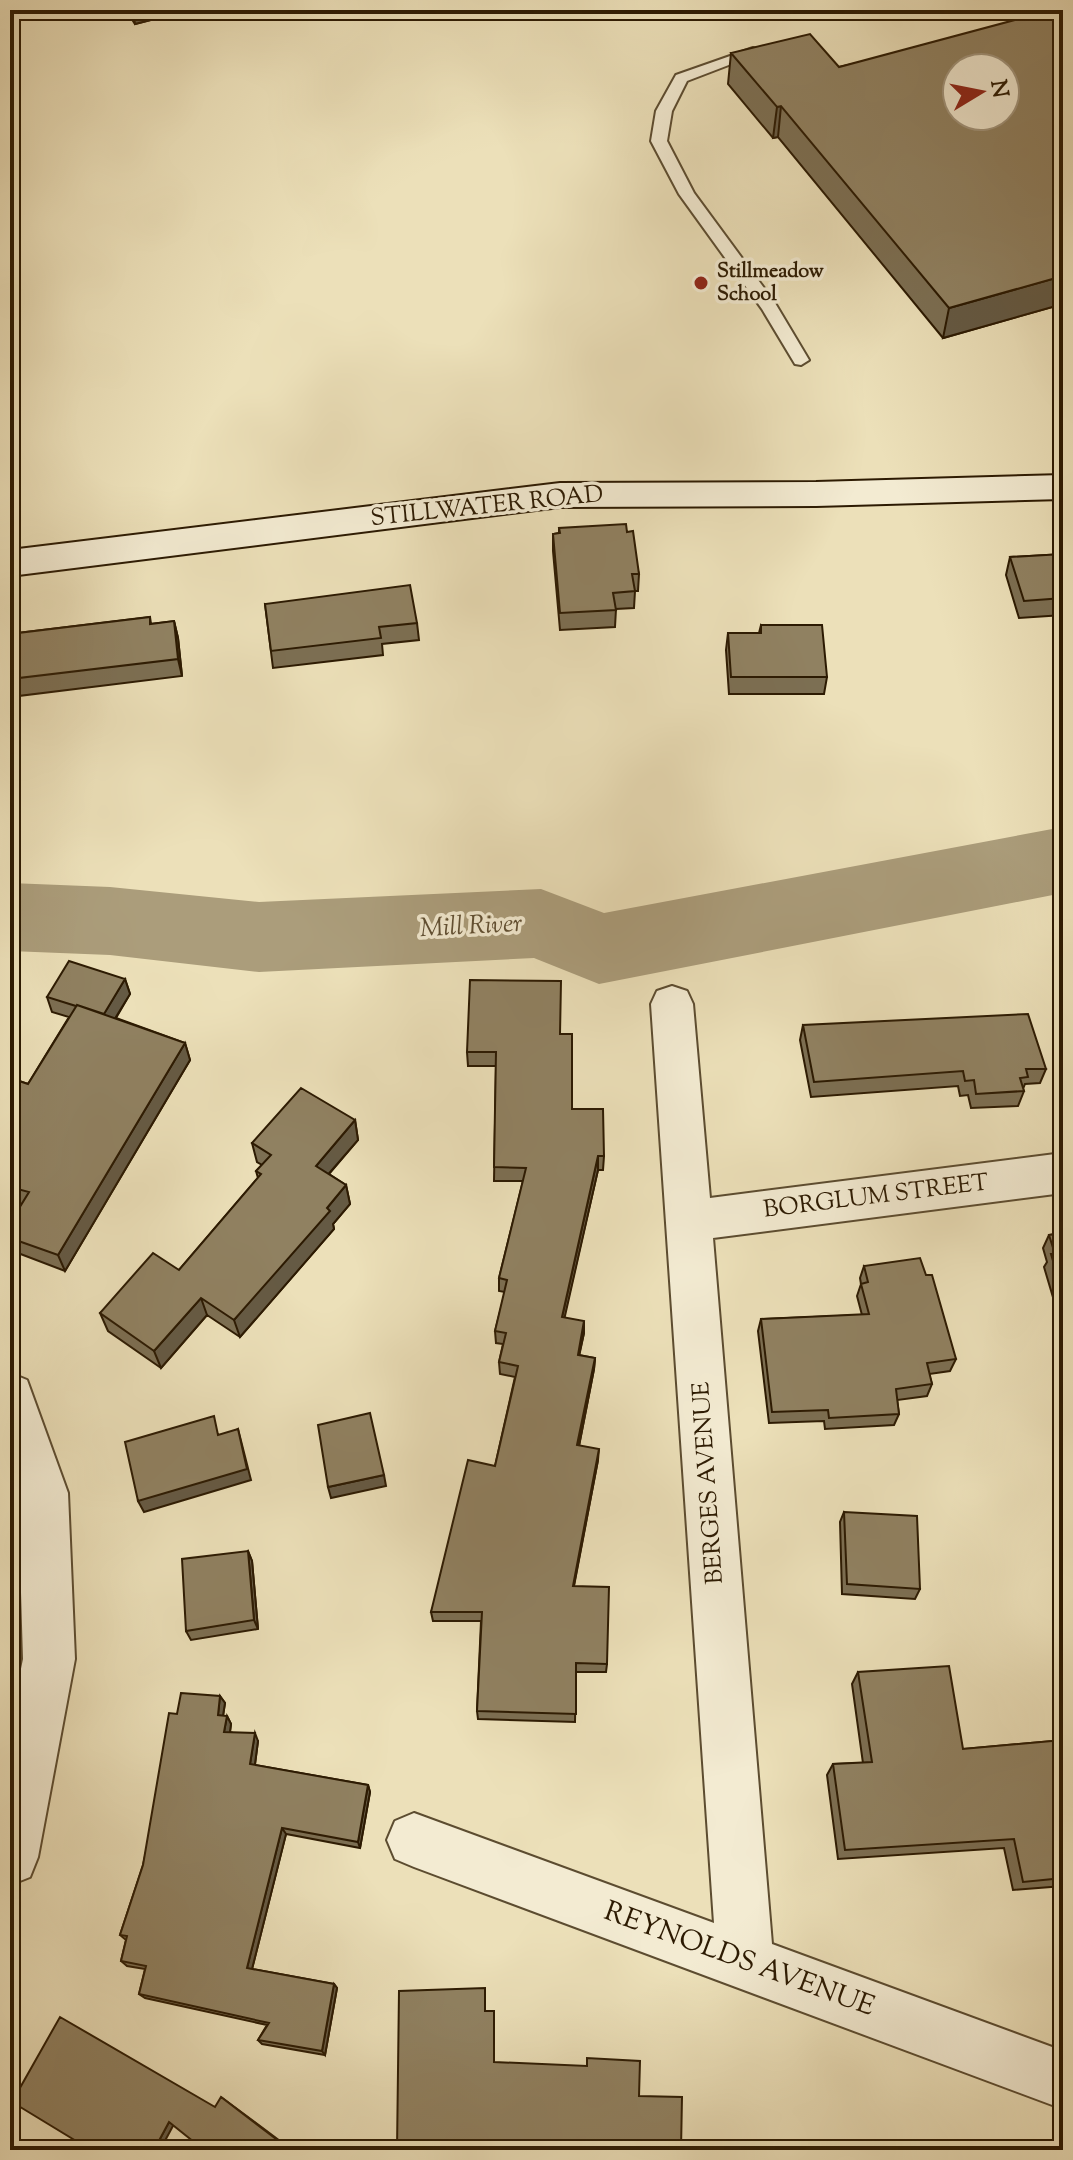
<svg xmlns="http://www.w3.org/2000/svg" width="1073" height="2160" font-family="'Sorts Mill Goudy',serif">
	<rect width="100%" height="100%" fill="#ece0b9"/>
	<filter id="stains"><feTurbulence type="fractalNoise" baseFrequency=".0025" numOctaves="4"/><feColorMatrix values="0 0 0 0 .2 0 0 0 0 .09 0 0 0 0 .02 0 0 0 .5 -.17"/></filter>
	<radialGradient id="worn" r=".72"><stop offset=".6" stop-color="#630" stop-opacity="0"/><stop offset="1" stop-color="#630" stop-opacity=".3"/></radialGradient>
	<g fill="none" stroke-linecap="round" stroke-linejoin="round">
		<path fill="#ab9d7b" fill-rule="evenodd" d="M1063,827V893L599,984L534,958L259,972L110,955L10,951V883L110,887L259,902L541,889L604,913Z"/>
		<g stroke="#5c4c30" stroke-width="4">
			<path id="service" d="M753,48L765,51L687,81L672,111L667,141L694,193L775,303L809,360L801,365L795,364L762,309L679,194L651,141L656,111L676,75Z"/>
		</g>
		<g stroke="#5c4c30" stroke-width="4">
			<path id="minor" d="M672,986L687,991L693,1004L710,1198L1063,1153V1193L713,1238L772,1944L1063,2051V2109L414,1867L395,1859L387,1840L395,1821L414,1813L714,1923L651,1004L657,991Z
				M10,1373L27,1380L68,1493L75,1659L38,1857L30,1877L10,1885V1722L23,1659L18,1493L10,1469Z"/>
		</g>
		<g stroke="#2c1a02" stroke-width="4">
			<path id="secondary" d="M1063,475V499L816,506L560,507L10,576V550L560,483L816,482Z"/>
		</g>
		<use href="#service" fill="#f3ebd2" fill-rule="evenodd"/>
		<use href="#minor" fill="#f3ebd2" fill-rule="evenodd"/>
		<use href="#secondary" fill="#f3ebd2" fill-rule="evenodd"/>
	</g>
	<path fill="#7c6f53" stroke="#2c1a02" stroke-width="2" d="M126,10H182V12L135,24Z
		M1063,17V304L943,338L778,137L773,138L728,84L731,53L839,67Z
		M559,528L627,532L639,574L638,591H635L634,608L616,609L615,627L560,630L553,551V534L559,533Z
		M1063,554V615L1019,618L1006,575L1010,557Z
		M265,604L417,623L419,640L382,644L383,655L273,668Z
		M150,617L151,624L174,621L178,638L182,676L10,697V634Z
		M761,625L827,677L824,694H729L726,650L728,633H759Z
		M125,979L130,994L116,1018L185,1043L190,1060L65,1271L10,1250V1223L22,1204L10,1200V1078L28,1084L69,1017L52,1012L47,997Z
		M803,1025L1046,1069L1040,1083L1025,1084L1023,1089L1024,1091L1018,1106L971,1108L968,1095L960,1096L958,1086L811,1097L800,1040Z
		M560,1034L572,1109L604,1156L603,1170H598L564,1317L584,1333L579,1355L595,1358L594,1369L579,1446L598,1460L574,1586L607,1664L606,1672H576L575,1722L478,1719L477,1711L481,1621H433L431,1612L495,1466L515,1377L500,1374L499,1362L503,1344L496,1343L495,1331L505,1292L499,1291V1278L523,1181H494L496,1066H468L467,1052Z
		M355,1120L358,1140L329,1174L346,1185L350,1204L333,1224L334,1229L240,1337L207,1315L161,1368L108,1331L100,1313L179,1270L258,1178L256,1171L262,1165L257,1162L252,1143Z
		M1063,1233V1331L1044,1267L1047,1262L1043,1248L1049,1235Z
		M864,1266L956,1359L950,1371L929,1374L932,1384L927,1396L897,1400L899,1414L894,1425L825,1429L824,1421L769,1423L758,1331L761,1319L862,1315L857,1296L861,1284L860,1278Z
		M1063,1498V1516L1059,1504Z
		M844,1512L920,1589L915,1599L842,1594L840,1522Z
		M248,1551L252,1561L258,1629L191,1640L186,1631Z
		M858,1672L963,1749L1063,1740V1886L1013,1890L1004,1848L838,1859L827,1775L833,1764L863,1763L852,1684Z
		M220,1696L225,1703L223,1716H227L231,1724L230,1732L258,1741L255,1765L368,1785L370,1792L360,1848L286,1834L252,1969L334,1984L337,1988L325,2055L262,2044L258,2040L267,2025L145,1998L139,1994L145,1969L127,1966L121,1961L126,1940L120,1935L143,1865L177,1714Z"/>
	<path fill="#655a44" stroke="#2c1a02" stroke-width="2" d="M133,10H182V12L135,24Z
		M781,106L778,137L773,138L777,107Z
		M1063,276V304L943,338L949,308Z
		M174,621L178,638L182,676L178,659Z
		M125,979L130,994L108,1030L103,1015Z
		M185,1043L190,1060L65,1271L58,1255Z
		M355,1120L358,1140L319,1185L316,1166Z
		M598,1156V1170L562,1329V1317Z
		M346,1185L350,1204L333,1224L334,1229L240,1337L234,1320Z
		M201,1298L207,1315L161,1368L154,1351Z
		M584,1321V1333L577,1366L578,1355Z
		M595,1358L594,1369L577,1456V1445Z
		M238,1429L251,1480L144,1512L138,1501Z
		M599,1449L598,1460L572,1595L573,1586Z
		M384,1475L386,1486L331,1498L328,1487Z
		M248,1551L252,1561L258,1629L254,1620Z
		M220,1696L225,1703L222,1722L218,1715Z
		M227,1716L231,1724L229,1739L224,1732Z
		M255,1733L258,1741L254,1771L250,1764Z
		M368,1785L370,1792L360,1848L358,1842Z
		M282,1828L286,1834L251,1973L247,1968Z
		M334,1984L337,1988L325,2055L322,2051Z
		M221,2097L280,2141L274,2150H269Z
		M169,2122L174,2124L160,2150H154Z"/>
	<path fill="#908161" stroke="#2c1a02" stroke-width="2" fill-rule="evenodd" d="M1041,13L1063,17V276L949,308L781,106L777,107L731,53L810,34L839,67ZM957,68H1005V116H957Z
		M626,524L627,532L633,531L639,574H632L635,591L613,593L616,610L560,613L553,534L560,533L559,528Z
		M1063,554V598L1024,601L1010,557Z
		M410,585L417,623L379,627L381,638L271,651L265,604Z
		M150,617V624L174,621L178,659L10,679V634Z
		M761,625H822L827,677H731L728,633H761Z
		M69,961L125,979L104,1014L77,1005L76,1006L47,997Z
		M470,980L561,981L560,1034H572V1109H603L604,1156H598L562,1317L584,1321L578,1355L595,1358L577,1445L599,1449L573,1586L609,1587L607,1664L576,1663V1714L477,1711L482,1612H431L468,1460L495,1466L518,1366L499,1362L506,1333L495,1331L507,1280L499,1278L526,1168L494,1167L496,1052H467Z
		M77,1005L185,1043L58,1255L10,1238V1223L29,1192L10,1187V1078L28,1084Z
		M1028,1014L1046,1069H1026L1028,1077L1020,1078L1024,1091L976,1094L974,1080L965,1081L963,1071L814,1082L803,1025Z
		M301,1088L355,1120L316,1166L346,1185L327,1208L330,1211L234,1320L201,1298L154,1351L100,1313L153,1253L179,1270L261,1174L256,1171L271,1155L252,1143Z
		M1063,1233V1295L1051,1254H1055L1049,1235Z
		M920,1258L926,1275H932L956,1359L927,1363L932,1384L896,1389L899,1414L829,1418L828,1410L772,1412L761,1319L869,1314L861,1284L868,1282L864,1266Z
		M370,1413L384,1475L328,1487L318,1425Z
		M214,1416L218,1435L238,1429L247,1469L138,1501L125,1442Z
		M844,1512L917,1516L920,1589L847,1584Z
		M248,1551L254,1620L186,1631L182,1559Z
		M949,1666L963,1749L1063,1740V1878L1023,1882L1014,1839L845,1850L833,1764L872,1762L858,1672Z
		M181,1693L220,1696L218,1715L227,1716L224,1732L255,1733L250,1764L368,1785L358,1842L282,1828L247,1968L334,1984L322,2051L258,2040L269,2023L139,1994L146,1966L121,1961L127,1936L120,1935L143,1865L169,1713L177,1714Z
		M485,1988V2011H494V2062L587,2066V2058L640,2061L639,2096L682,2097L681,2150H397L399,1991Z
		M60,2017L215,2107L221,2097L276,2139L269,2150H204L169,2122L154,2150H91L12,2102Z
		M868,2144L936,2148V2150H751V2147L869,2148Z"/>
	<circle fill="#8f2418" stroke="#f3ebd2" stroke-width="3" cx="701" cy="283" r="8"/>
	<g text-anchor="middle" dominant-baseline="central" stroke-width="7" stroke-linejoin="round" paint-order="stroke">
		<g font-size="20" font-weight="bold" fill="#2c1a02" stroke="#f3ebd2" text-anchor="start">
			<text x="717" y="272">Stillmeadow<tspan x="717" dy="23">School</tspan></text>
		</g>
		<g font-size="24" fill="#2c1a02" stroke="#f3ebd2">
			<text transform="translate(487 507) rotate(-6)">STILLWATER ROAD</text>
			<text transform="translate(876 1197) rotate(-7)">BORGLUM STREET</text>
			<text transform="translate(709 1483) rotate(-94)">BERGES AVENUE</text>
		</g>
		<g font-size="26" font-style="italic" fill="#5f4e32" stroke="#f3ebd2">
			<text transform="translate(471 927) rotate(-3)">Mill River</text>
		</g>
		<g font-size="28" fill="#2c1a02" stroke="#f3ebd2">
			<text transform="translate(739 1960) rotate(20)">REYNOLDS AVENUE</text>
		</g>
	</g>
	<rect width="1073" height="2160" fill="none" stroke="#ece0b9" stroke-width="40"/>
	<rect x="12" y="12" width="1049" height="2136" fill="none" stroke="#2c1a02" stroke-width="4"/>
	<rect x="20" y="20" width="1033" height="2120" fill="none" stroke="#2c1a02" stroke-width="2"/>
	<g transform="translate(981 92) rotate(80)"><circle r="38" fill="#f3ebd2" stroke="#a3977f" stroke-width="2"/>
	<path d="M0-6L14 30L0 20L-14 30Z" fill="#8f2418"/>
	<text y="-12" font-size="22" font-weight="bold" text-anchor="middle" fill="#2c1a02">N</text>
	</g>
	<rect width="100%" height="100%" filter="url(#stains)"/>
	<rect width="100%" height="100%" fill="url(#worn)"/>
</svg>
